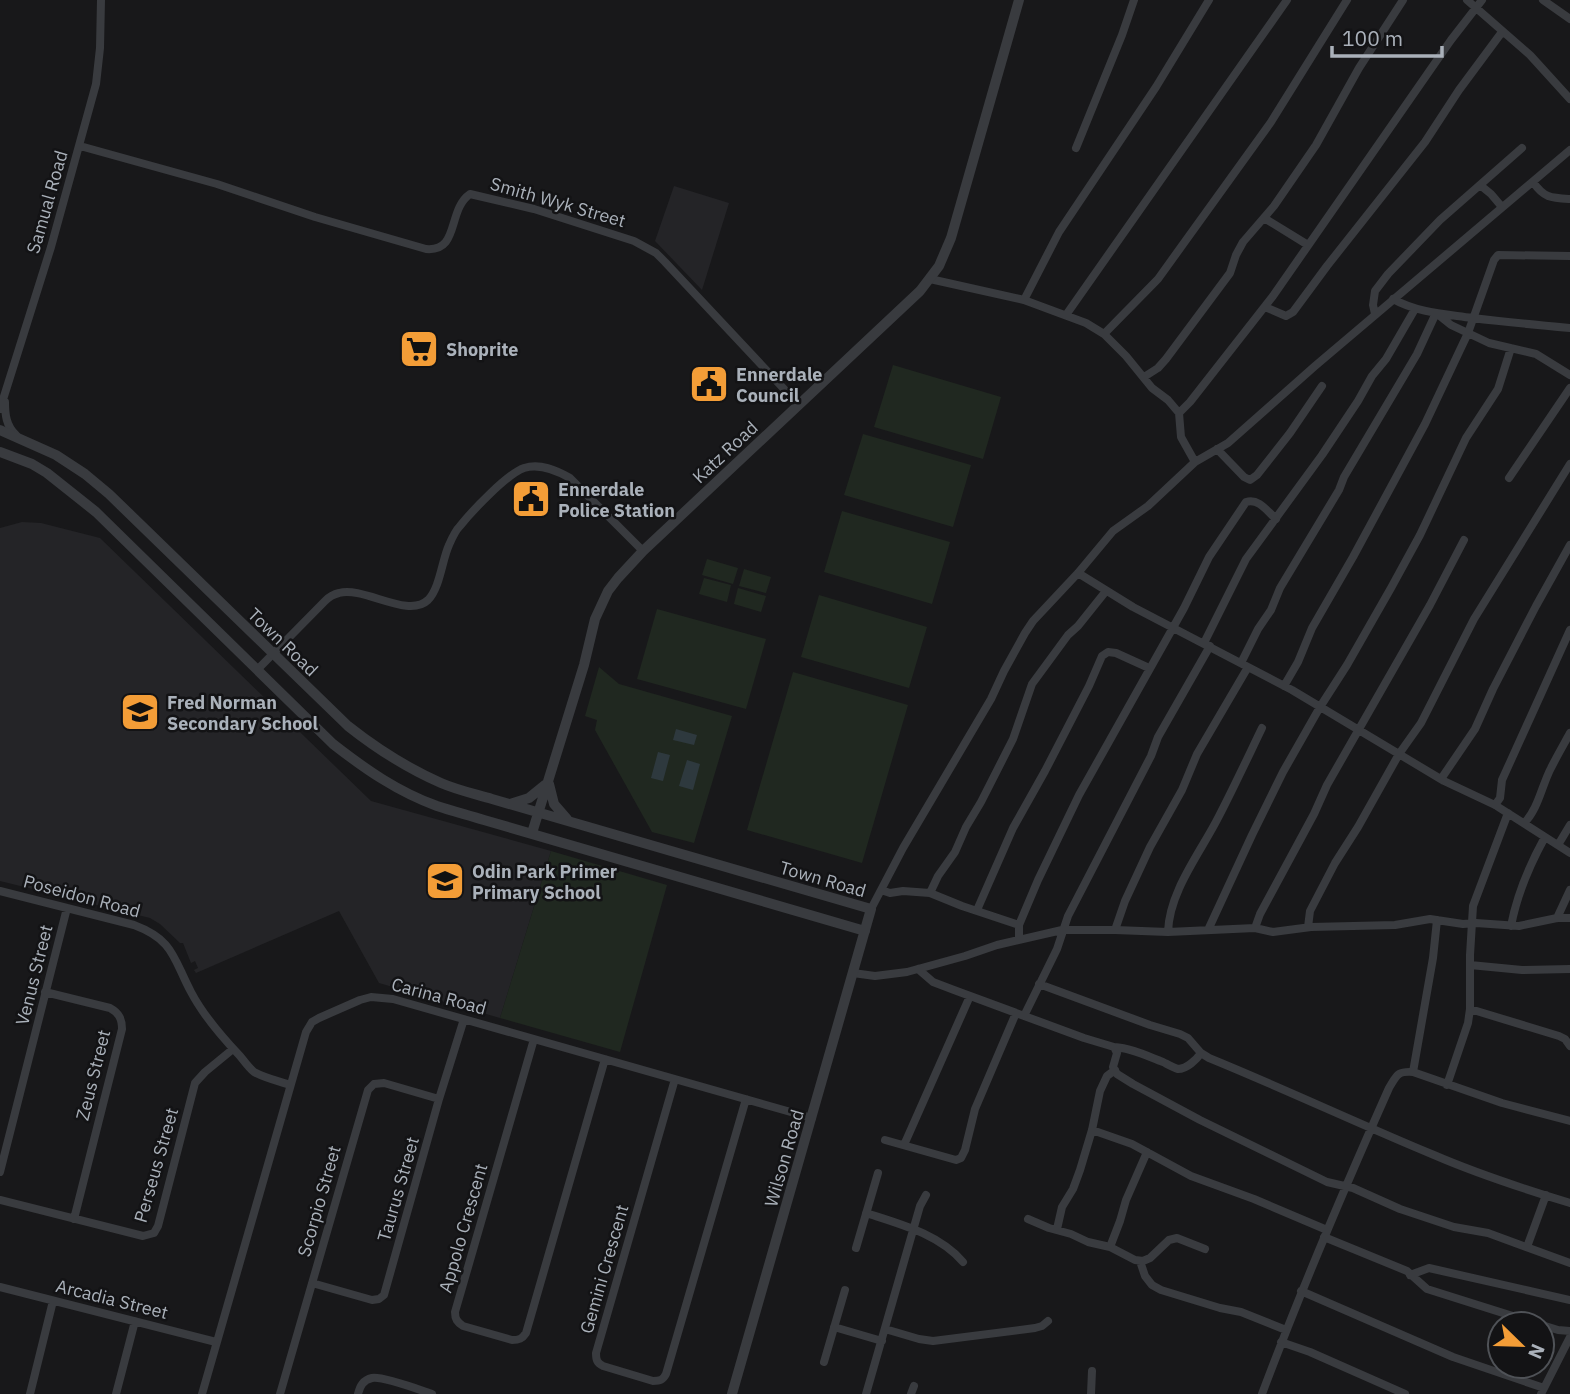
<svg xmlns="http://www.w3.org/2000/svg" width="1570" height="1394" font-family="'IBM Plex Sans',sans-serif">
	<rect width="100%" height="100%" fill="#18181a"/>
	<path fill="#242427" d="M674,186L729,203L702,290L655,241Z
		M22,522L41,523L100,538L371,801L551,851L500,1018L379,983L339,911L196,973L194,970L198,968L195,961L191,963L183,943H180L160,924L150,918L0,881V528Z"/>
	<path fill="#202820" d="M893,365L1001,397L983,459L874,427Z
		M863,434L971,465L953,527L844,495Z
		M842,511L950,542L932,604L824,572Z
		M707,559L738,568L733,584L702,575Z
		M744,569L771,577L766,593L739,586Z
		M704,578L731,585L727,602L699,594Z
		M738,588L766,596L761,612L734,604Z
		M819,595L927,627L909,688L801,657Z
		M657,609L766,639L746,709L637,679Z
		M599,667L619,684L732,716L694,843L652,832L595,730L597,720L585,716Z
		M793,672L908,705L862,863L747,830Z
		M551,851L667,885L620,1052L500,1018Z"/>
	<path fill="#2e393e" d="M676,729L697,735L694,745L673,740Z
		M658,752L670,755L663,781L651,778Z
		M687,760L700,764L693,790L679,786Z"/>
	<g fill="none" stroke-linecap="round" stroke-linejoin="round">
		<path stroke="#393b3f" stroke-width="8" d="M1467,0L1530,55L1570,99
			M1543,0L1570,19
			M80,146L217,184L315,217L426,249C460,252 447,210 470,194L534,209L634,241L656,253L665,262L799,405
			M1076,148L1122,35L1134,0
			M1533,182C1544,198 1551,198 1570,199
			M1480,185L1491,194L1502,207
			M1264,218L1308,245
			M930,279L1024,300L1086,323L1104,334L1126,356L1152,388L1168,400L1179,413L1181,437L1195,462
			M1393,299C1418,313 1445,314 1472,318C1505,322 1537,325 1570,328
			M1024,300L1059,232L1156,87L1209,0
			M1265,307L1286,316L1293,312L1327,266L1425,142L1459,90L1502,32
			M1375,314L1373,305L1375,291L1388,274L1440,220L1522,148
			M1066,315L1287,0
			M1104,334L1158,279L1271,122L1347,0
			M1144,377L1158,368L1166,359L1230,273L1236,255L1243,242L1274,206L1316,145L1359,68L1403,0
			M5,402C5,414 6,426 16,435
			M0,409L51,247L96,84L100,48L101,0
			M1179,413L1190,402L1273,296L1451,40L1482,0
			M1217,449L1244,477L1250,480L1257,475L1290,433L1322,386
			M1509,478L1570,388
			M1078,573L1133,607L1292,690L1444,781L1495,805L1570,853
			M1204,643L1246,559L1322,455L1358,401L1372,376L1386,359L1415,309
			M1241,663L1258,629L1271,610L1280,588L1339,490L1344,477L1417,354L1436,313L1451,325L1489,343L1536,354L1570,375
			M257,670L325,601C329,597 334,594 339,593C364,586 408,619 428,600C440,588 442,560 449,545C452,538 455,531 460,526C472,511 507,474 524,468C540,463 556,470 570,478L643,551
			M1284,686L1298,662L1312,628L1353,557L1425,424L1468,333L1494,260L1498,255L1570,256
			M1441,779L1475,729L1493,689L1536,606L1570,545
			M1495,805L1500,798L1502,780L1570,630
			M1524,823C1538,810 1542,785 1551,768C1557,756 1564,744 1570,733
			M1558,845L1570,825
			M881,890L890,893L903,891L930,893L962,906L1019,925
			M0,891L134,925C174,940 173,958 191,992C203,1015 222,1037 240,1056C244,1061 249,1068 254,1072C265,1078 278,1081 290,1085
			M930,893L938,876L955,852L966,827L981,802L1013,739L1032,684L1068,635L1078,626L1106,591
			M871,909L903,848L991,699L1004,671L1025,633L1033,621L1078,573L1113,531L1148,506L1195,462L1228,443L1315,366L1570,150
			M977,910L1013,828L1045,771L1089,686L1102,656L1108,652L1116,653L1149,668
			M1557,918L1570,890
			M1511,926C1517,894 1529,866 1545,837
			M1308,927L1310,911L1335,863L1358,827L1399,754L1421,723L1474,619L1570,464
			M1255,928L1260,914L1314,814L1327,785L1430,605L1464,540
			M1115,930L1125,901L1150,847L1182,790L1197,754L1248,667
			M1208,930L1252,835L1283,772L1320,707L1347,665L1391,588L1420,535L1466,438L1498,389L1511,348
			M1168,932C1169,891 1201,852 1219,816C1234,787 1248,757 1262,728
			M1019,939V925L1038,880L1079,795L1184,608L1209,557L1246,502C1259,498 1267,511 1276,519
			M1470,965L1522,970L1570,969
			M918,969L933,982L954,990L1084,1038L1114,1047L1117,1053L1113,1067L1117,1074L1133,1084L1200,1120L1327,1182L1353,1188L1400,1209L1454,1227L1488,1233L1570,1263
			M853,973L875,976L907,972L965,956L997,945L1062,930H1115L1168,932L1255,928L1273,932L1311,927L1395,925L1430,919L1463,924L1476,923L1519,926L1557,918H1570
			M1039,984L1150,1025L1180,1034L1188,1038L1201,1053L1209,1058C1285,1089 1359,1124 1434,1155C1478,1174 1524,1189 1570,1203
			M45,992L110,1008C119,1013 122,1019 122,1029L74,1219
			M1470,1009L1559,1036L1565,1039L1570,1046
			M1024,1016L1057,949L1068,916L1151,756L1158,737L1210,646
			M534,1039L455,1312C455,1319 457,1322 463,1326L512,1340C519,1340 522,1339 526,1333L605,1059
			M1114,1047C1131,1048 1147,1056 1163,1062C1167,1064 1174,1068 1178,1069C1187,1069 1197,1059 1201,1053
			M1413,1072L1433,958L1437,920
			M675,1079L596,1353C596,1360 597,1363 603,1366L653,1381C660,1381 663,1380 666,1374L746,1099
			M1447,1085L1468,1023L1470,1009V955L1473,906L1508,813
			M1092,1130L1132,1144L1191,1176L1254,1199L1327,1230
			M885,1140L956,1160L961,1158L965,1150L975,1109L1016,1013
			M904,1145L970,996
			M0,1172L67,908
			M0,1200L143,1236L154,1233L158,1226L195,1083L205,1072L233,1049
			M866,1213C900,1224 939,1234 963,1262
			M1028,1219L1049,1228L1071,1234L1088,1242L1110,1247L1135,1260L1143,1261L1150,1258L1169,1240L1177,1238L1205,1249
			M1057,1229L1062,1207L1073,1189L1080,1170L1092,1130L1100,1091L1107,1076L1115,1070
			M1324,1237L1407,1271L1427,1289L1538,1324
			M1110,1247L1120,1221L1126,1200L1147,1152
			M1527,1247L1546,1195
			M856,1248L878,1173
			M1140,1261L1145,1276L1152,1285L1161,1290L1220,1308L1241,1312L1286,1330
			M1410,1275L1429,1268L1570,1300
			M312,1283L372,1300L379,1299L384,1295L439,1099L464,1019
			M0,1287L216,1342
			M1301,1291L1453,1357L1544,1388
			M1542,1325L1558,1330L1570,1331
			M834,1327L882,1341
			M885,1329L919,1339L933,1341L1035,1328L1042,1326L1048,1321
			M1281,1342L1310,1352L1405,1394
			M824,1362L845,1290
			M30,1394L53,1301
			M116,1394L135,1321
			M202,1394L306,1032L312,1022L319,1018L360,1000L371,997L393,999L812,1118
			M280,1394L368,1090L374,1084L384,1083L439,1099
			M358,1394C360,1386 363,1380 372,1378C383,1376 420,1390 432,1394
			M866,1394L920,1206L926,1195
			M911,1394L914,1386
			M1091,1394L1092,1371
			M1262,1394C1301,1290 1344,1189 1389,1088C1397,1075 1397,1071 1413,1072L1502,1103L1570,1121
			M1541,1394L1570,1337"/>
		<path stroke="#393b3f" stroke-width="10" d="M0,430L56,455L85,474L109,494L348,726C377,749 407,768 441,783C457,790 475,794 492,799L871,909L732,1394
			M0,452L32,464L47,473L96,512L333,744C365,769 398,792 437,806C452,811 468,815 484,820L865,931
			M549,784L554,804L567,819
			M510,804L529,798L545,785
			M532,833L584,665L595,619L608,591L618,578L643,551L920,291L939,266L951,238L1019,0"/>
	</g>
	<defs>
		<g id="supermarket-square" transform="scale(2.0125)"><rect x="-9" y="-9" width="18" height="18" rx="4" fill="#f39d37" stroke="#131315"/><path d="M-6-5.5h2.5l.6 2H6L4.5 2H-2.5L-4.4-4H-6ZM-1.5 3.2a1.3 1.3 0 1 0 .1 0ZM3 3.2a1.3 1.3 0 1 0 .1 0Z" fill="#111"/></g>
		<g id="civic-square" transform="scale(2.0125)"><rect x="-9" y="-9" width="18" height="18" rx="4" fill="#f39d37" stroke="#131315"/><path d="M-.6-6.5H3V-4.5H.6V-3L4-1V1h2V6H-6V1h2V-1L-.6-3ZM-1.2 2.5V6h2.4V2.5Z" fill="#111"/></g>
		<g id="school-square" transform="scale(2.0125)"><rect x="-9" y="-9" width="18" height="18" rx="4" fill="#f39d37" stroke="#131315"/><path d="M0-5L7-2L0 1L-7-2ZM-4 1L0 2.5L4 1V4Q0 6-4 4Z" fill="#111"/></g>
	</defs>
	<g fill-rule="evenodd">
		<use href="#supermarket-square" x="419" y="349"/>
		<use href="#civic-square" x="709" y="384"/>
		<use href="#civic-square" x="531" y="499"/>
		<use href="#school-square" x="140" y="712"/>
		<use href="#school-square" x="445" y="881"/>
	</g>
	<g text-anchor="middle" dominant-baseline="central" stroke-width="5" stroke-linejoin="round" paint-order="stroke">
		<g font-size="18" fill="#aab1ba" stroke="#131315">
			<text transform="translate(47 202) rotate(-74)">Samual Road</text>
			<text transform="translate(558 202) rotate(16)">Smith Wyk Street</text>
			<text transform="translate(725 452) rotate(-43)">Katz Road</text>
			<text transform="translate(283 642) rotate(44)">Town Road</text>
			<text transform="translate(823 879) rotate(16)">Town Road</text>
			<text transform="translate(82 896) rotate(15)">Poseidon Road</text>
			<text transform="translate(34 975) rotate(-76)">Venus Street</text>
			<text transform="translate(439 996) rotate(15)">Carina Road</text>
			<text transform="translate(93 1075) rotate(-76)">Zeus Street</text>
			<text transform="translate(784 1158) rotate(-74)">Wilson Road</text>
			<text transform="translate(156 1165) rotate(-74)">Perseus Street</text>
			<text transform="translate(398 1189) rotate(-74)">Taurus Street</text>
			<text transform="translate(319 1201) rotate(-74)">Scorpio Street</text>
			<text transform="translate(463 1228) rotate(-74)">Appolo Crescent</text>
			<text transform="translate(604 1269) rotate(-74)">Gemini Crescent</text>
			<text transform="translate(112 1299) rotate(14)">Arcadia Street</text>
		</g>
		<g font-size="18" font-weight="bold" fill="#aab1ba" stroke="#131315" text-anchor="start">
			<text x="446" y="349">Shoprite</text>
			<text x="736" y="374">Ennerdale<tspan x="736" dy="21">Council</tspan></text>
			<text x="558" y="489">Ennerdale<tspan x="558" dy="21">Police Station</tspan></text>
			<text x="167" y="702">Fred Norman<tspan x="167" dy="21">Secondary School</tspan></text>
			<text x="472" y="871">Odin Park Primer<tspan x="472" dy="21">Primary School</tspan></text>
		</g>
	</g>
	<g transform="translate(1521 1345) rotate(113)"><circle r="33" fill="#131315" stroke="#4f5257" stroke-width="2"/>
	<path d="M0-5L12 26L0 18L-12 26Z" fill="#f39d37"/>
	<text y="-10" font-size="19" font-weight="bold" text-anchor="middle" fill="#aab1ba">N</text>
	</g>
	<path d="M1332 46v10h110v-10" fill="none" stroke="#aab1ba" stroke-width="3.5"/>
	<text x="1342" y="46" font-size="21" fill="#aab1ba" stroke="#131315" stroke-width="5" paint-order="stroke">100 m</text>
</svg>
